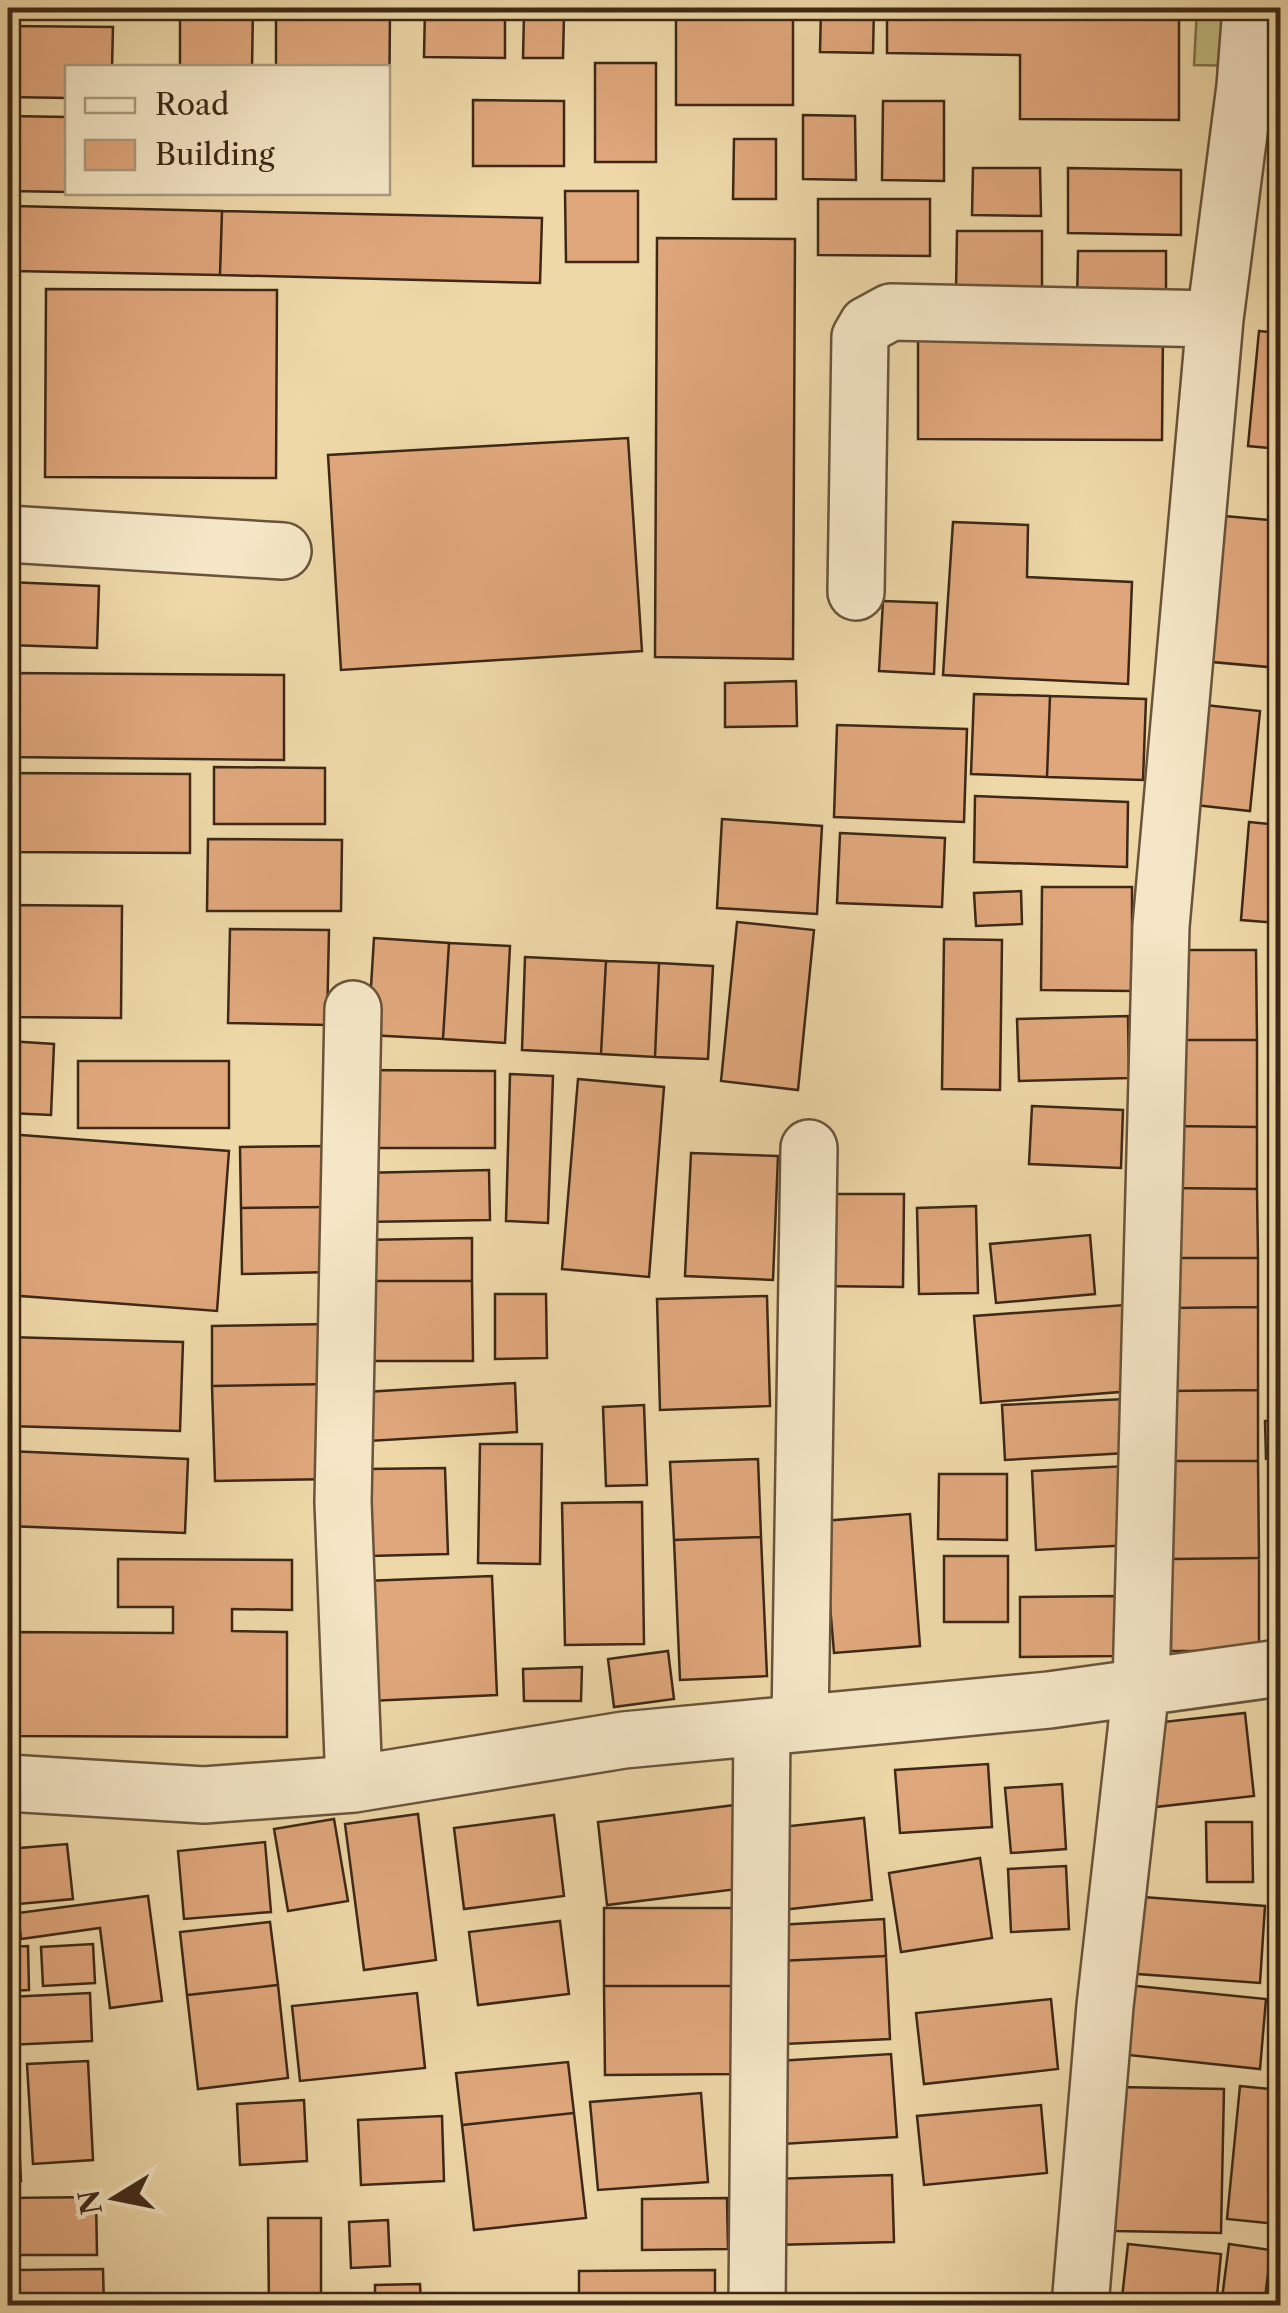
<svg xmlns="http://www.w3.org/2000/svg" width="1288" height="2313" font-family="'Libre Caslon Text',serif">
	<rect width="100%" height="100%" fill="#eed8a8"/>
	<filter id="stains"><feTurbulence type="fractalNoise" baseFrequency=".002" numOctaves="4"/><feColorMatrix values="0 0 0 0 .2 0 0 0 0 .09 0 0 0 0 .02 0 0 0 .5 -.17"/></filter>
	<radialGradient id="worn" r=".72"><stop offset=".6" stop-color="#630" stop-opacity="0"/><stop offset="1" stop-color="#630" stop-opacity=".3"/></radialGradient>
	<path fill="#c1bc82" stroke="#7f724c" stroke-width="2.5" d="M1197,8H1280V67L1194,65Z"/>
	<path fill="#e0a77c" stroke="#3d2817" stroke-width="2.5" d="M180,8H253L252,68H180Z
		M276,8H390L389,135L388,68H276Z
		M425,8H505V58L424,57Z
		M676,8H793V105H676Z
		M821,8H874L873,53L820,52Z
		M887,8H1179V120L1020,119V55L887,53Z
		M524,14L564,15L563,58H523Z
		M8,26L113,27L112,68H68V98L8,97Z
		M595,63H656V162H595Z
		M473,100L564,101V166H473Z
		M883,101H944V181L882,180Z
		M803,115L855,116L856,180L803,179Z
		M8,116L68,117V192L8,191Z
		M734,139H776V199H733Z
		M973,168H1040L1041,216L972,215Z
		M1068,168L1181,170V235L1068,233Z
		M565,191H638V262H566Z
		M818,199H930V256L818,255Z
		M14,206L222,211L220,275L13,271Z
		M222,211L542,218L540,283L220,275Z
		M957,231H1042V293L956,292Z
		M657,238L795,239L793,659L655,657Z
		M1078,251H1166V307H1077Z
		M46,289L277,290L276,478L45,477Z
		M918,331L1163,332L1162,440L918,439Z
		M1259,331L1280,333V449L1248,446Z
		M628,438L642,651L341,670L328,455Z
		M1213,515L1280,521L1279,668L1201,661Z
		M953,522L1028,525L1027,577L1132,582L1128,684L943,675Z
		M8,582L99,586L97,648L8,645Z
		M883,601L937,603L934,674L879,671Z
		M8,673L284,675V760L8,757Z
		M796,681L797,726L725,727V683Z
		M974,694L1050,696L1047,777L971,774Z
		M1050,696L1146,699L1143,780L1047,777Z
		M1187,703L1260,711L1250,811L1176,803Z
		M837,725L967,729L964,822L834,817Z
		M214,767L325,768V824H214Z
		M8,773L190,774V853L8,852Z
		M975,796L1128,802L1127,867L974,862Z
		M722,819L822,826L817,914L717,908Z
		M1249,822L1280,825V923L1241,920Z
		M840,833L945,838L942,907L837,903Z
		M208,839L342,840L341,911H207Z
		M1042,887H1132V991L1041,990Z
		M1021,891L1022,924L976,926L974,893Z
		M8,905L122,906L121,1018L8,1017Z
		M737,922L814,930L798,1090L721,1081Z
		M230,929L329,930L327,1025L228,1023Z
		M374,938L449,943L443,1039L368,1035Z
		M944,939L1002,940L1000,1090L942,1089Z
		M449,943L510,946L505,1043L443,1039Z
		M1168,950H1256L1257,1040H1169Z
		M525,957L606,961L601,1054L522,1050Z
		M606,961L659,963L655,1057L601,1054Z
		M659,963L713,966L708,1059L655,1057Z
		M1128,1016L1129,1078L1019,1081L1017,1019Z
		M1169,1040H1257V1127L1169,1126Z
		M8,1041L54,1044L51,1115L8,1113Z
		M78,1061H229V1128H78Z
		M362,1070L495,1071V1148H362Z
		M510,1074L553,1076L548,1223L506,1221Z
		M578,1079L664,1087L649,1277L562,1269Z
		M1032,1106L1123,1110L1121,1168L1029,1164Z
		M1169,1126L1257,1127V1189L1169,1188Z
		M8,1134L229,1151L217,1311L8,1295Z
		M329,1146L330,1207L241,1208L240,1147Z
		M691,1153L778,1156L773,1280L685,1276Z
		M489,1170L490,1220L362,1222L361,1173Z
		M1169,1188L1257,1189L1258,1258H1170Z
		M814,1194H904L903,1287L814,1286Z
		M976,1206L978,1293L919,1294L917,1208Z
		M330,1207L331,1272L242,1274L241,1208Z
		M1090,1235L1095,1294L996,1303L990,1244Z
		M472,1238V1281H362L361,1240Z
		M1170,1258H1258V1307L1170,1308Z
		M362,1281H472L473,1361H363Z
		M495,1294H546L547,1358L495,1359Z
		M767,1296L770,1406L660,1410L657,1299Z
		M1125,1305L1132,1391L981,1403L974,1316Z
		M1258,1307V1390L1170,1391V1308Z
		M331,1324L332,1384L212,1386V1326Z
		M8,1337L183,1342L180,1431L8,1426Z
		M515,1383L517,1432L369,1441L365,1392Z
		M332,1384L335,1479L215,1481L212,1386Z
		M1258,1390V1461H1170V1391Z
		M1125,1399L1127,1453L1005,1460L1002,1405Z
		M644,1405L647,1485L606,1486L603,1407Z
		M1265,1421H1280V1458L1266,1459Z
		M480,1444H542L540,1564L478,1563Z
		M8,1451L188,1459L185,1533L8,1526Z
		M758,1459L761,1537L674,1540L670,1462Z
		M1170,1461H1258L1259,1558L1171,1559Z
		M1128,1466L1132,1545L1036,1550L1032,1471Z
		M445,1468L448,1554L369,1556L367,1469Z
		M939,1474H1007V1540L938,1539Z
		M642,1502L644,1644L565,1645L562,1503Z
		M910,1514L920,1646L834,1653L823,1521Z
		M761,1537L767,1676L680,1680L674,1540Z
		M944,1556H1008V1622H944Z
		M1259,1558V1651H1171V1559Z
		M118,1559L292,1560V1610L232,1609V1631L287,1632V1737L8,1736V1632L173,1633V1607H118Z
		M492,1576L497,1695L370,1701L365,1581Z
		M1119,1596L1120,1656L1020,1657V1597Z
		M668,1651L674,1699L614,1707L608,1659Z
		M582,1667L581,1701H524L523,1669Z
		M1245,1713L1254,1796L1155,1807L1145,1724Z
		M988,1764L992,1827L900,1833L895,1770Z
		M1062,1784L1066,1849L1011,1853L1005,1788Z
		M743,1804L754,1887L607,1905L598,1822Z
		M418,1814L436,1960L364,1970L345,1824Z
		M554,1815L564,1896L464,1909L454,1828Z
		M864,1818L872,1900L781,1910L772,1828Z
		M1271,1818H1280V1892H1269Z
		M334,1819L348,1901L288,1911L274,1829Z
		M1206,1822H1252L1253,1882H1207Z
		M265,1842L271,1912L184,1919L178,1851Z
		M67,1844L73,1899L8,1905V1849Z
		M980,1858L992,1938L901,1952L889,1873Z
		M1066,1866L1069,1929L1011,1932L1008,1869Z
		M148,1896L162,2001L110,2008L100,1928L21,1939L18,1913Z
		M1129,1896L1265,1906L1260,1983L1124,1973Z
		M1274,1907H1280V1993L1272,1992Z
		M604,1908H738L739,1986H604Z
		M884,1919L886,1956L779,1961L777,1925Z
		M560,1921L569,1994L478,2005L469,1932Z
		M270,1922L278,1985L187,1995L180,1932Z
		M93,1944L95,1983L43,1986L41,1947Z
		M28,1946L29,1990L8,1991V1947Z
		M886,1956L890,2039L784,2044L779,1961Z
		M278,1985L288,2078L198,2089L187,1995Z
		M1127,1985L1266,1999L1260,2069L1119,2054Z
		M604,1986H739V2074L605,2075Z
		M90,1993L92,2041L8,2045V1997Z
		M417,1993L425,2068L300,2081L292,2006Z
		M1051,1999L1058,2069L924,2084L916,2013Z
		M891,2054L897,2137L782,2144L777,2061Z
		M88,2061L93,2160L33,2164L27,2064Z
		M568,2062L574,2113L462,2125L456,2073Z
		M14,2065L18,2119H8V2066Z
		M1240,2086L1280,2090L1277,2224L1227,2219Z
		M1118,2087L1224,2089L1221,2233L1115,2231Z
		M701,2093L708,2182L598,2190L590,2102Z
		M304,2100L307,2161L240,2165L237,2104Z
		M1041,2105L1047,2173L924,2185L917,2116Z
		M574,2113L586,2218L474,2230L462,2125Z
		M442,2116L444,2181L361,2185L358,2120Z
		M8,2119H18L21,2181L8,2182Z
		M892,2175L894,2242L773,2245L772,2179Z
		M96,2197L97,2255H8V2198Z
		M727,2198L728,2249L642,2250V2199Z
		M268,2218H321V2306H269Z
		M388,2220L390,2266L351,2268L349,2222Z
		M1128,2244L1221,2254L1216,2306L1122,2298Z
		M1229,2244L1271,2250L1264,2306H1221Z
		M103,2269L104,2306H19V2270Z
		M19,2270V2306H8V2271Z
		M715,2270V2306H579V2271Z
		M420,2284L421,2306H375V2285Z
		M821,2294L823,2306H770V2303Z"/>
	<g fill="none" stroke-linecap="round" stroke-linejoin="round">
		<g stroke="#69543b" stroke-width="60">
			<path id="minor" d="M1245,86L1251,8
				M8,534L283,551
				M856,592L860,337L867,325L891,312L1215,319
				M353,1009L343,1502L354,1784
				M800,1723L809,1148
				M8,1783L204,1795L354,1784L624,1740L1049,1700L1280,1668
				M757,2306L762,1727
				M1080,2306L1105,2006L1141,1687L1161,926L1215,319L1245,86L1280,90"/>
		</g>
		<use href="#minor" stroke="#f4e6c6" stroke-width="55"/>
	</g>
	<rect width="1288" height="2313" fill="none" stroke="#eed8a8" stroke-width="40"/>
	<rect x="10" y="10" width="1268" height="2293" fill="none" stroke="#3d2817" stroke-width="5"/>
	<rect x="20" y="20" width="1248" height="2273" fill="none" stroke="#3d2817" stroke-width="2.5"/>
	<rect x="65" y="65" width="325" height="130" fill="#f4e6c6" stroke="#ab9a80" stroke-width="2.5"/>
	<rect x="85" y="98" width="50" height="15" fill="#f4e6c6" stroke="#ab9a80" stroke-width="2.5"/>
	<text x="155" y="115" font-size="30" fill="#3d2817">Road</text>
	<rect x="85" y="140" width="50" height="30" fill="#e0a77c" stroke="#ab9a80" stroke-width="2.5"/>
	<text x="155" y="165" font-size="30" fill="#3d2817">Building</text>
	<g transform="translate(115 2198) rotate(260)" stroke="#f4e6c6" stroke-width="8" paint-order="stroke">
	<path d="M0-8L18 38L0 25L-18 38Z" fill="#3d2817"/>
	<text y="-15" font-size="28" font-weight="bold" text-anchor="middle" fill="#3d2817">N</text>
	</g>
	<rect width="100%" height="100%" filter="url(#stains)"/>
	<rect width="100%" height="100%" fill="url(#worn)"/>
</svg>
